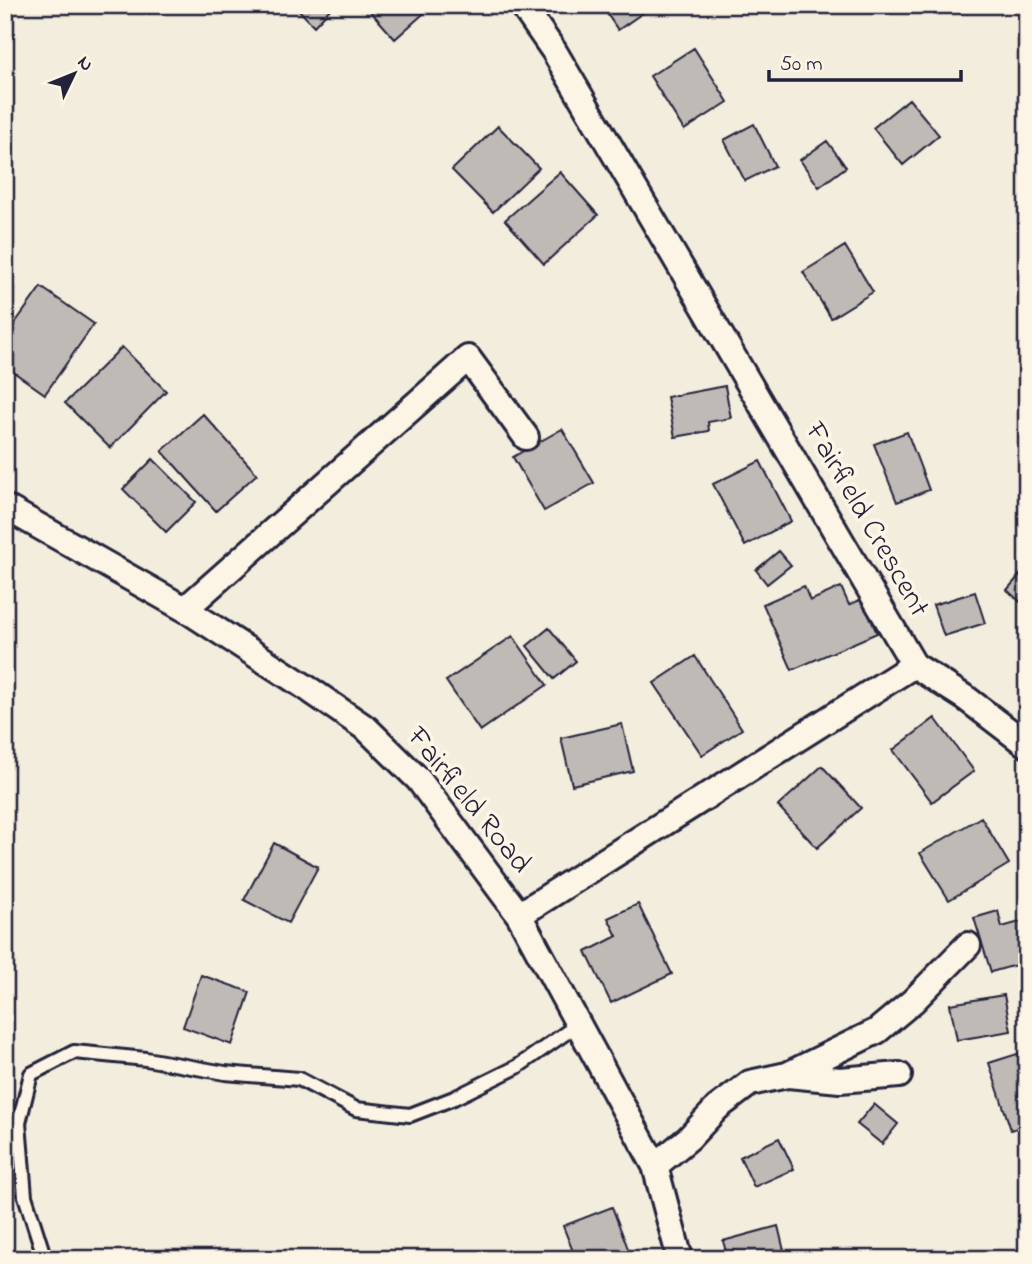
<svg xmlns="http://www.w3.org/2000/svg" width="1032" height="1264" font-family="'Indie Flower',sans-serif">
	<rect width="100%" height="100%" fill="#f3edde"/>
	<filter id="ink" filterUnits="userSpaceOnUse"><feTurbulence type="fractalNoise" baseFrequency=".0143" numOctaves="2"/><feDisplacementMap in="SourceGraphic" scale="14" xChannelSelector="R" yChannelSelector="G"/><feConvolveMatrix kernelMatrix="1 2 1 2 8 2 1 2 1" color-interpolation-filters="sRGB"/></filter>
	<g filter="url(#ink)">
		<path fill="#bfbab6" stroke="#22223b" stroke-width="2" d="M294,5H334L314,26Z
			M365,5H429L431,7L395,39Z
			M601,5H654L618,30Z
			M694,48L728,102L684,130L650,76Z
			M909,99L939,135L903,165L873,128Z
			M754,124L775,166L745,181L724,140Z
			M498,126L539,168L493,212L452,170Z
			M827,141L846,167L819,187L800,160Z
			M560,172L598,215L544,264L505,220Z
			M845,246L873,292L831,318L803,272Z
			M41,287L94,324L45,394L5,366V337Z
			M122,347L166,391L110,448L65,403Z
			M725,386L731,418L708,422L709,431L675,437L667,397Z
			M203,414L257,474L216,511L162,451Z
			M562,429L594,483L544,511L513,457Z
			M907,432L929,490L897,502L874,444Z
			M153,459L196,502L166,532L123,489Z
			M760,461L791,521L745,546L713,484Z
			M779,551L791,565L767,584L756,570Z
			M1025,569L1027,571V608L1007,590Z
			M804,586L810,601L841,587L849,605L862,599L877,633L792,670L763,604Z
			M975,592L985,623L944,636L933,605Z
			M549,628L576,661L554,679L527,646Z
			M513,636L547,685L480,731L446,681Z
			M695,656L742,729L702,755L654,683Z
			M935,718L974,771L932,802L893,750Z
			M622,724L633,771L572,785L561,738Z
			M822,766L861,808L817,848L778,806Z
			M981,817L1009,864L949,900L920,853Z
			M274,843L318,867L288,923L244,900Z
			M638,904L672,974L611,1003L586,952L617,936L608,918Z
			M998,911L1002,927L1027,920V962L991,972L974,918Z
			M201,975L250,992L232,1045L183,1027Z
			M1004,995L1011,1031L957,1040L950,1004Z
			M1027,1051V1125L1011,1130L989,1063Z
			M874,1104L898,1124L882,1144L857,1124Z
			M779,1138L794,1169L754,1187L740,1157Z
			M612,1207L632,1259H576L563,1226Z
			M778,1226L786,1259H728L723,1241Z"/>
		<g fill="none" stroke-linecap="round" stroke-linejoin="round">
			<g stroke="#22223b" stroke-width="18">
				<path id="lane" d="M45,1259L25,1196L19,1123L31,1074L74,1052L146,1059L225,1073L299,1079L356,1109L410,1115L454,1098L517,1067L577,1025"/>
			</g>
			<g stroke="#22223b" stroke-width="30">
				<path id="street" d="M5,507L185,609L310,690L367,729L419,780L519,915L655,1166L680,1259
					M185,609L468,358L526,437
					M914,665L967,699L1027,745
					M519,915L914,665L554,51L522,5
					M788,1075L840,1080L899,1075
					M655,1166L689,1138L717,1108L750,1083L787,1075L877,1031L913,1001L968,945"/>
			</g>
			<use href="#lane" stroke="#fcf5e5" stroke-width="12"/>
			<use href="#street" stroke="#fcf5e5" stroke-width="24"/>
		</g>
	</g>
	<g text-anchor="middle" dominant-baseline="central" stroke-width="7" stroke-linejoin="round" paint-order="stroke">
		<g font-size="30" fill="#22223b" stroke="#fcf5e5">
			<text transform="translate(866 520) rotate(60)">Fairfield Crescent</text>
			<text transform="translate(468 801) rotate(51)">Fairfield Road</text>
		</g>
	</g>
	<rect width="1032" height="1264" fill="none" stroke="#fcf5e5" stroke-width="28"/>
	<rect x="14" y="14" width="1004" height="1236" fill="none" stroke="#22223b" stroke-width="2.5" filter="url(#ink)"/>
	<g transform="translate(74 74) rotate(47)" stroke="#fcf5e5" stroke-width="5" paint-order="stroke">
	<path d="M0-5L12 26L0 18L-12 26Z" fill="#22223b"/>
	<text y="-10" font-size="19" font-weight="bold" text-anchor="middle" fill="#22223b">N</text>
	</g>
	<path d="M769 70v10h192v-10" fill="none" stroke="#22223b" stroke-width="3.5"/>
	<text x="780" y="70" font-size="21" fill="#22223b" stroke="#fcf5e5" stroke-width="5" paint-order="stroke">50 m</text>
</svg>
